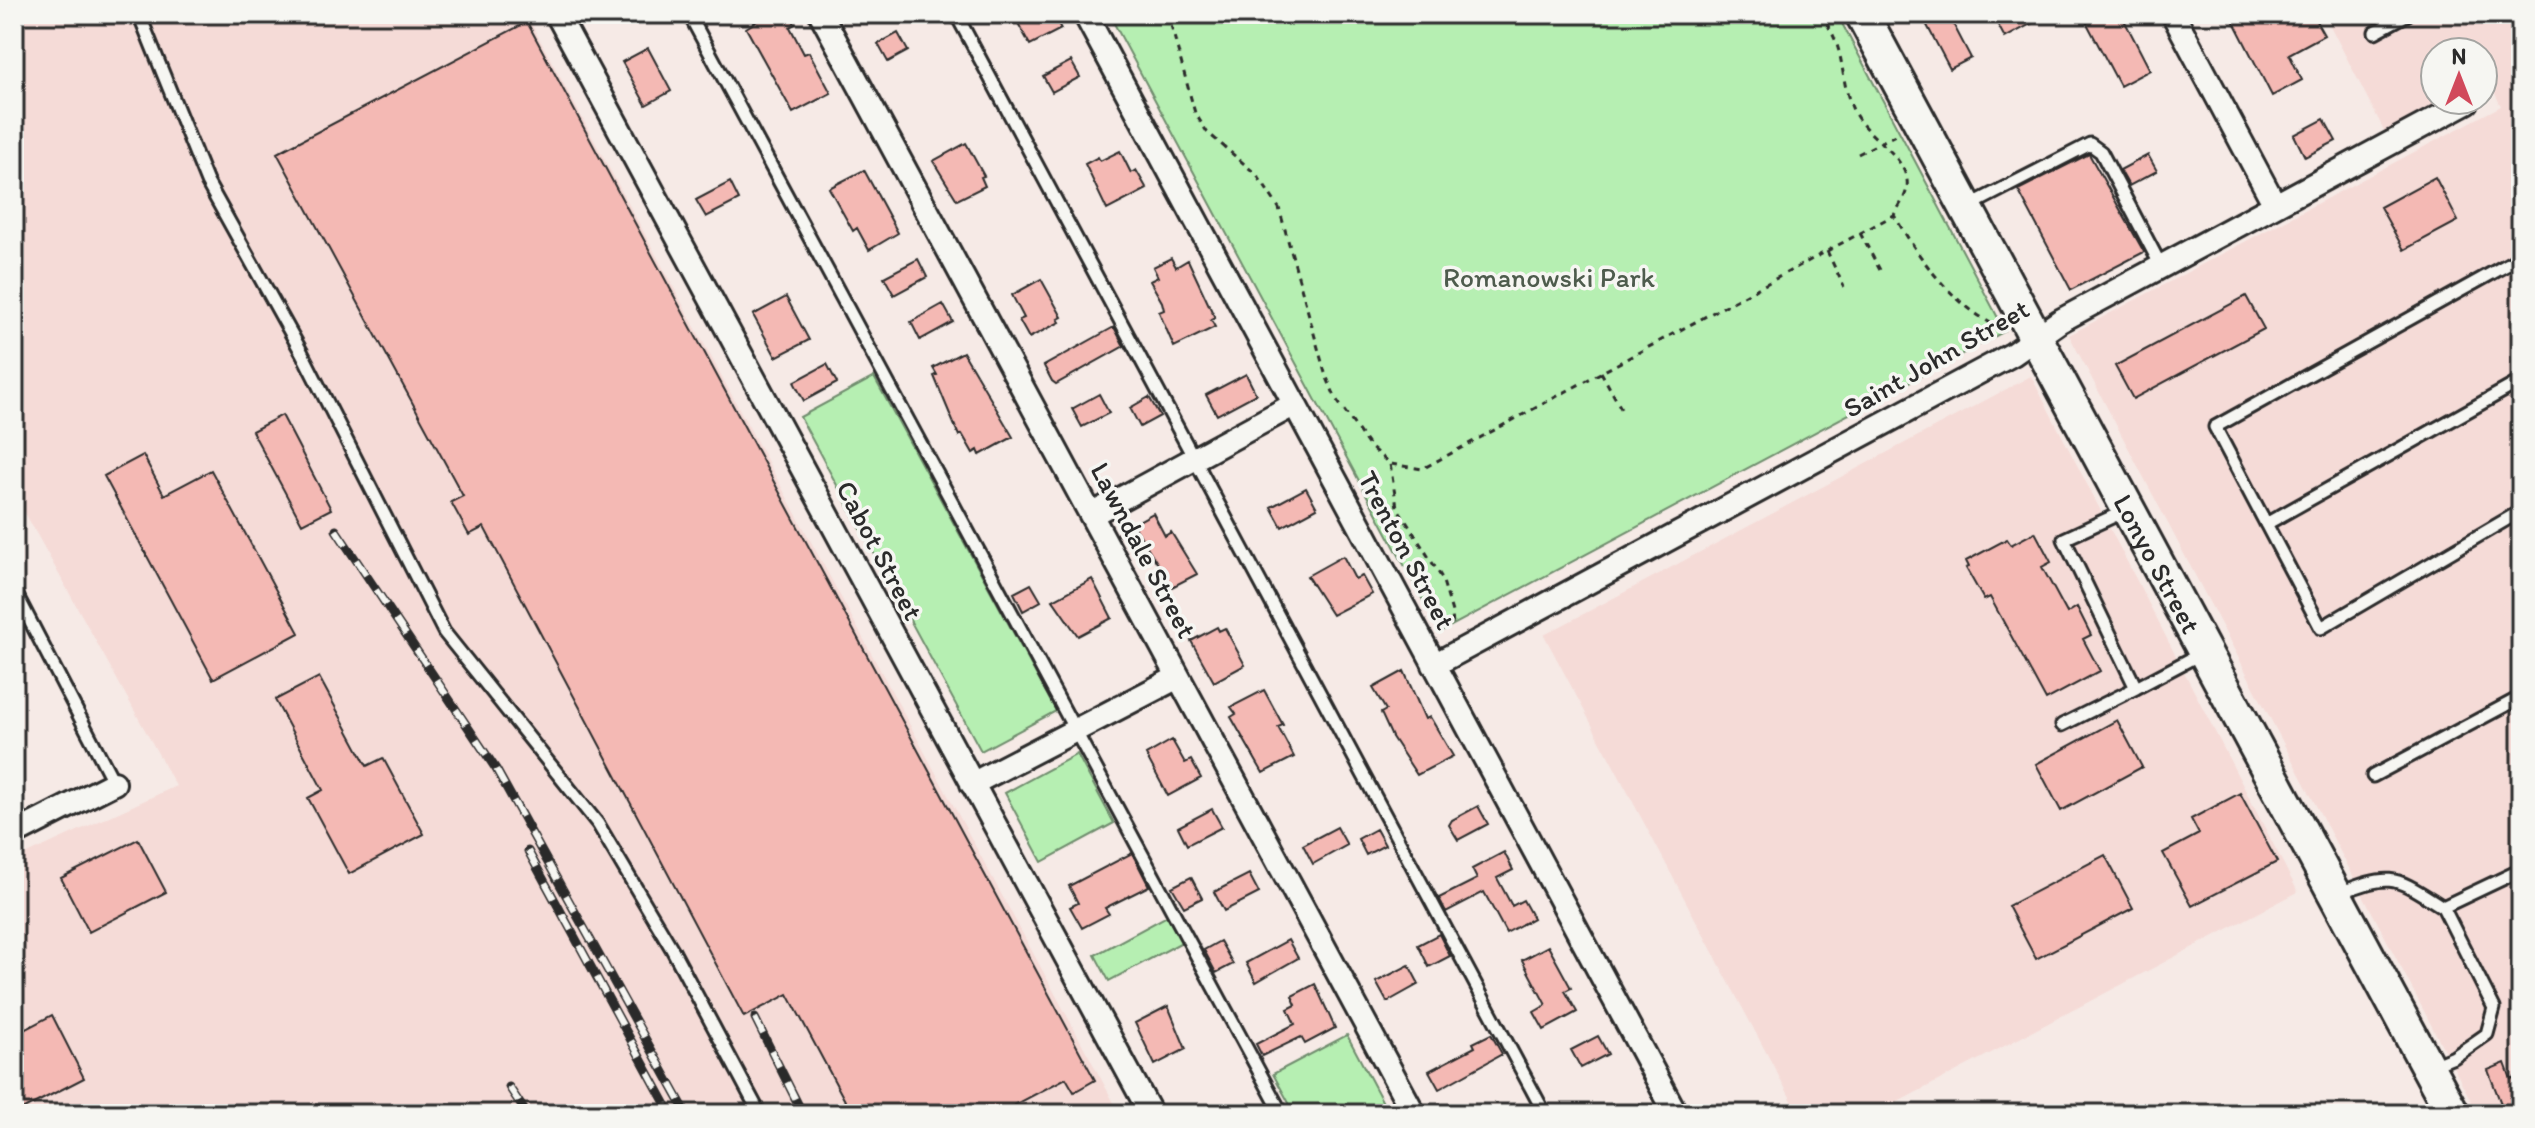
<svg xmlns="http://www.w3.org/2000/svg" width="2535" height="1128" font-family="Itim,sans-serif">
	<rect width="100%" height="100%" fill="#f6eae6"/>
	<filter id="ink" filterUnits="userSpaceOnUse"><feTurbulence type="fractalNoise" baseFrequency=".0125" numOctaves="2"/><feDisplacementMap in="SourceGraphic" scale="16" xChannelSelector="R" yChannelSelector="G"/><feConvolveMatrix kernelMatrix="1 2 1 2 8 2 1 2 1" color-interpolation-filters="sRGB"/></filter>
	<g filter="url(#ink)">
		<path fill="#f5dbd7" d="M14,14H526L1120,1114H14V860L176,786L14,493Z
			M2324,14H2521V1114H2478L2069,335L2501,106L2490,83L2483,87V52H2435V100H2457L2387,136Z
			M2031,376L2298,892L1875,1114H1799L1544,635Z"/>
		<path fill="#b6efb2" stroke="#708d6e" stroke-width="2" d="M1109,14H1837L2005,331L1440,632Z
			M874,377L1056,711L981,751L800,417Z
			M1077,754L1114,823L1042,862L1005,793Z
			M1167,916L1182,942L1109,981L1095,955Z
			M1347,1035L1389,1114H1295L1273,1074Z"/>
		<path fill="#f4b9b4" stroke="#2b2b2b" stroke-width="2" d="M768,14H790L795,24L790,27L804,54L809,52L831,93L793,113L746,28Z
			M1013,14H1053L1061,29L1030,45Z
			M1921,14H1948L1971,58L1950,69Z
			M1992,14H2049L2005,38Z
			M2082,14H2121L2150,70L2120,86Z
			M2230,14H2312L2324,35L2289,54L2302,80L2272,96Z
			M527,22L1095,1080L1074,1092L1066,1078L998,1114H852L788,994L744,1017L484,527L469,535L451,502L463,496L277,153Z
			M898,33L908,51L888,62L878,44Z
			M648,48L671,91L646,105L622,62Z
			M1071,61L1080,77L1052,92L1043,76Z
			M2324,119L2336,141L2305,157L2294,135Z
			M966,143L984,176L981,177L985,186L957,200L933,161Z
			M1120,151L1131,173L1136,170L1147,189L1107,210L1085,164L1098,157L1100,161Z
			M2089,154L2144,252L2071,290L2018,190Z
			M2148,155L2157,171L2129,186L2120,170Z
			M864,170L898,233L869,250L857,228L853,231L829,188Z
			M2435,177L2458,221L2404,250L2380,207Z
			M730,182L739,200L706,217L696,200Z
			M1171,258L1176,267L1188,260L1215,318L1211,320L1215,327L1174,347L1159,312L1164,310L1162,302L1150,281L1158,277L1153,267Z
			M918,259L927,277L894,295L884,277Z
			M1041,279L1062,317L1058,319L1060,322L1029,338L1019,320L1024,318L1012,295Z
			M2246,296L2264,329L2133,399L2115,366Z
			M786,297L809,340L776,357L753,315Z
			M943,304L953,322L920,340L911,322Z
			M1114,327L1124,346L1056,384L1052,381L1044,366Z
			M963,352L1013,437L980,455L978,450L973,453L962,434L959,436L934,376L937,375L933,368Z
			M827,364L837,383L804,401L794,382Z
			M1246,374L1256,394L1217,415L1206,395Z
			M1099,394L1109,413L1082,427L1072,409Z
			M1149,397L1160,416L1140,427L1130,408Z
			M282,415L331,509L302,524L252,431Z
			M143,455L164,495L211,470L299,633L213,679L104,476Z
			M1306,488L1317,508L1282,527L1271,507Z
			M1153,513L1165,536L1171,532L1197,574L1172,587L1133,524Z
			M2035,532L2051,562L2042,567L2067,613L2077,607L2091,635L2083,639L2100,671L2046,700L1990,597L1984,600L1966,568L1969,567L1966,561L2007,539L2011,545Z
			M1343,556L1355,579L1362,576L1372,594L1332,615L1307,576Z
			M1092,579L1112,618L1078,636L1053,600Z
			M1031,584L1041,601L1023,611L1014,593Z
			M1217,627L1219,631L1225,628L1245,665L1214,682L1191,641Z
			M1404,671L1425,719L1430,717L1453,756L1417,775L1392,737L1381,713L1386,710L1373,688Z
			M319,677L367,766L383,758L424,834L349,874L308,798L323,790L275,700Z
			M1264,690L1283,725L1278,727L1294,757L1263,773L1231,717L1236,714L1231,707Z
			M2117,720L2142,767L2061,811L2036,764Z
			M1172,740L1185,763L1191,760L1201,778L1168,796L1146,755Z
			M2240,793L2277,862L2192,906L2163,853L2199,834L2191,819Z
			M1478,806L1488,824L1458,840L1449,825L1452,820Z
			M1212,809L1222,827L1187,845L1178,827Z
			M1337,827L1347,845L1313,864L1303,845Z
			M1376,829L1385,845L1366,855L1358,839Z
			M138,839L166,892L89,932L61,878Z
			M1504,852L1513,870L1497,878L1512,906L1523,900L1533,918L1506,933L1484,892L1446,912L1439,898L1477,879L1472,869Z
			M1132,853L1149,886L1105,908L1109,914L1082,928L1070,907L1078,903L1069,886Z
			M2105,855L2133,908L2036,959L2008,906Z
			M1249,874L1259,893L1224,911L1214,892Z
			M1191,877L1202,898L1184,907L1172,887Z
			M1439,934L1450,956L1429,967L1418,945Z
			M1288,940L1298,958L1256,982L1246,963Z
			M1220,941L1233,964L1216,973L1204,950Z
			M1548,946L1571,988L1565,991L1577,1012L1544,1030L1534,1012L1546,1005L1522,960Z
			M1409,965L1419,984L1387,1002L1376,982Z
			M1315,984L1335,1028L1305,1044L1301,1037L1262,1056L1256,1044L1295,1024L1288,1009L1296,1005L1292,996Z
			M1168,1006L1186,1049L1155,1065L1135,1023Z
			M52,1015L84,1078L14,1114V1035Z
			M1491,1034L1502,1054L1439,1089L1429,1071L1475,1047L1473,1043Z
			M1598,1036L1608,1054L1581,1068L1571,1050Z
			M2505,1063L2511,1079L2521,1075V1114H2505L2488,1070Z"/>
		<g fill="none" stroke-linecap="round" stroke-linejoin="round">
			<g stroke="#2b2b2b" stroke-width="17">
				<path id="lane" d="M139,14L207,182L302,353L444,632L598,824L672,949L760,1114
					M689,14L1282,1114
					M956,14L1545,1114
					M2375,32L2408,14
					M1967,207L2090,144L2101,152L2161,266
					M2521,257L2215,427L2321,628L2521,511
					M2127,510L2064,539L2136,688L2204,652
					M2266,524L2521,381
					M14,590L114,783
					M2062,725L2136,688
					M2373,776L2521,697
					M2337,894C2394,872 2393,876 2443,907L2521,870
					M2432,1066L2454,1057L2487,1034L2494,1008L2443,907"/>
			</g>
			<g stroke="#2b2b2b" stroke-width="28">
				<path id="street" d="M557,14L1151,1114
					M821,14L1414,1114
					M1085,14L1676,1114
					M2173,14L2275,205
					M1091,515L1295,404
					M1434,665L2013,354L2060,321L2467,102
					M972,784L1178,677
					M14,834L114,783"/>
			</g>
			<g stroke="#2b2b2b" stroke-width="38">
				<g id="secondary">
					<path id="s1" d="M1862,14L2453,1114"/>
				</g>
			</g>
			<path stroke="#2b2b2b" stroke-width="3" stroke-dasharray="6 6" stroke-linecap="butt" d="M1168,14L1195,113L1207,132L1257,175L1279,208L1325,373L1336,399L1369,446L1390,464L1397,507L1442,578L1452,612L1453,628
				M1820,14C1849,51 1837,76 1854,112C1867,138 1901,150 1907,180C1909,193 1900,204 1894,215C1920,260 1953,306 2002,329
				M1858,154L1899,133
				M1860,233L1880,270
				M1827,251L1844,287
				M1601,372L1624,414
				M1391,464L1422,469L1894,215"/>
			<use href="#lane" stroke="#f6f6f2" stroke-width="11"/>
			<use href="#street" stroke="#f6f6f2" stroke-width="22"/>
			<use href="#secondary" stroke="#f6f6f2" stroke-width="32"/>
			<g stroke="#2b2b2b" stroke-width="9">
				<path id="rail" d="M336,530L496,769L687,1114
					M528,851L671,1114
					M755,1018L803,1114
					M509,1087L527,1114"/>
			</g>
			<use href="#rail" stroke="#f6f6f2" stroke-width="6" stroke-dasharray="18" stroke-linecap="butt"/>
		</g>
	</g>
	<g text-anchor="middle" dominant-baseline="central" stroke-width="7" stroke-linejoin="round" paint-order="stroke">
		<g font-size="28" fill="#4e5c4d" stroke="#f6f6f2">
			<text x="1549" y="277">Romanowski Park</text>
		</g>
		<g font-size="28" fill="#2b2b2b" stroke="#f6f6f2">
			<text transform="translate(1936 358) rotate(-30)">Saint John Street</text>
			<text transform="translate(880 550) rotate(62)">Cabot Street</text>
			<text transform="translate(1144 550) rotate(62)">Lawndale Street</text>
			<text transform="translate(1407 550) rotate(62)">Trenton Street</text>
			<text stroke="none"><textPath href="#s1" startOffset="624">Lonyo Street</textPath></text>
		</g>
	</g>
	<rect width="2535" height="1128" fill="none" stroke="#f6f6f2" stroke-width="48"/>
	<rect x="24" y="24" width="2487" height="1080" fill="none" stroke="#2b2b2b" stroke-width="3" filter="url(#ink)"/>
	<g transform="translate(2459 76)"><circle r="38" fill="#f6f6f2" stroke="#a5a5a2" stroke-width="2"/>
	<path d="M0-6L14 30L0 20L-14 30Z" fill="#d1495b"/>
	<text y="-12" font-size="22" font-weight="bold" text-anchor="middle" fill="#2b2b2b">N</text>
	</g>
</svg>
